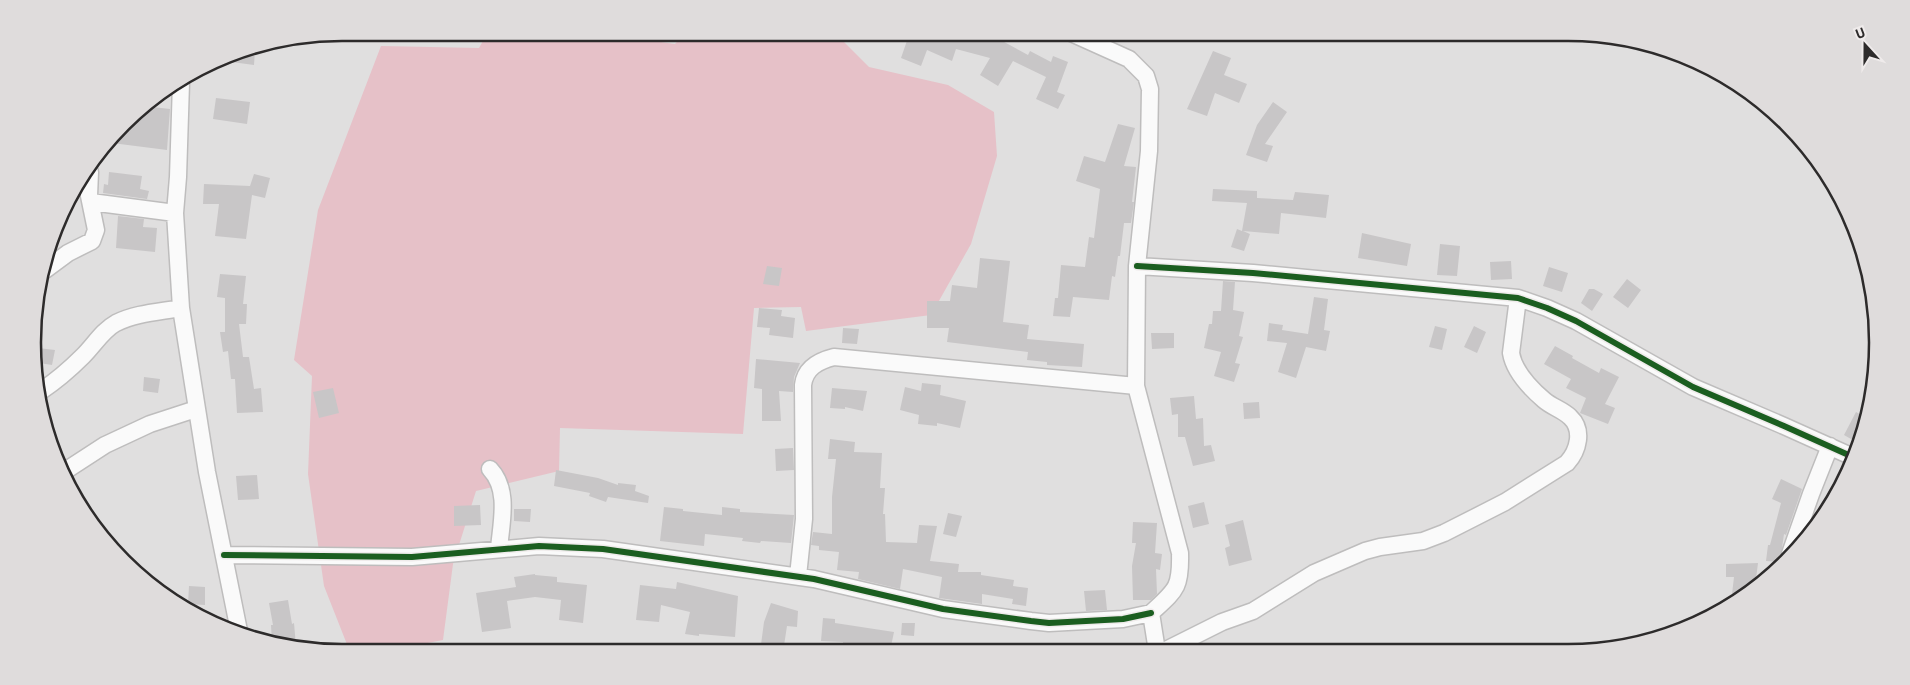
<svg xmlns="http://www.w3.org/2000/svg" width="1910" height="685" font-family="'Titillium Web',sans-serif">
	<rect width="100%" height="100%" fill="#e0dfdf"/>
	<path fill="#e6c1c8" d="M488,32H590L675,44L685,33H798L843,41L869,67L948,85L994,112L997,156L971,244L931,315L806,331L801,307L754,308L743,434L560,428L559,471L476,491L453,564L443,640L382,652H350L324,586L308,474L312,376L294,360L318,210L381,46L479,48Z"/>
	<path fill="#c8c6c7" d="M910,32H975L995,37L1028,55L1030,51L1051,62L1053,56L1068,62L1057,92L1065,95L1058,109L1036,99L1046,77L1013,61L998,86L980,75L990,58L956,49L952,61L927,50L921,66L901,58Z
		M255,50L254,65L217,60L224,56Z
		M1213,51L1231,58L1224,75L1247,84L1239,103L1215,93L1207,116L1187,109Z
		M216,98L250,102L247,124L213,119Z
		M1273,102L1287,112L1265,144L1273,146L1267,162L1246,155L1257,125Z
		M144,106L170,109L167,150L112,143L138,110Z
		M1118,124L1135,128L1124,166L1136,167L1132,202H1134L1131,223H1124L1120,256H1118L1115,277L1112,276L1109,300L1073,297L1070,317L1053,316L1055,298H1058L1061,265L1085,267L1089,237L1094,238L1100,189L1076,181L1084,156L1105,162Z
		M109,172L142,176L140,189L149,191L147,199L103,193L104,184L108,185Z
		M254,174L270,178L265,198L252,195L246,239L215,236L219,204H203L204,184L250,186Z
		M1213,189L1257,191V198L1293,200L1295,192L1329,195L1326,218L1281,213L1279,234L1243,231L1250,234L1244,251L1231,247L1237,229L1242,231L1247,203L1212,201Z
		M118,216L144,219L143,227L157,228L155,252L116,248Z
		M1362,233L1411,244L1407,266L1358,258Z
		M1440,244L1460,246L1457,276L1437,275Z
		M980,258L1010,261L1003,322L1029,325L1027,339L1084,344L1082,367L1047,365V362L1027,360L1028,352L947,342L949,328H927V301H950L952,285L977,288Z
		M1511,261L1512,279L1491,280L1490,262Z
		M767,266L782,268L779,286L763,284Z
		M1549,267L1568,273L1562,292L1543,286Z
		M220,274L246,276L243,304H247L246,324H239L243,357H249L254,389L261,388L263,412L237,413L235,379H231L228,351L223,352L220,332H225V298L217,297Z
		M1627,279L1641,290L1628,308L1613,297Z
		M1223,281L1235,282L1233,310L1244,312L1239,336L1243,337L1235,363L1240,364L1234,382L1214,376L1221,352L1204,348L1209,324H1212L1213,311H1221Z
		M1589,289H1594L1603,294L1592,311L1581,303Z
		M1314,297L1328,299L1324,330L1330,331L1326,351L1306,347L1296,378L1278,372L1287,343L1267,341L1269,323L1283,325L1282,330L1308,334Z
		M759,308L782,310L781,316L795,318L793,338L769,335L770,328L757,327Z
		M1435,326L1447,329L1442,350L1429,347Z
		M1474,326L1486,332L1477,353L1464,347Z
		M843,328L859,329L857,344L842,343Z
		M1151,333H1174V348L1152,349Z
		M1555,346L1573,356L1572,358L1599,373L1601,368L1619,377L1605,404L1615,408L1608,424L1580,413L1586,398L1566,388L1571,379L1544,364Z
		M38,348L55,350L52,365L39,363Z
		M756,359L800,363L794,377L793,392L779,391L781,421H762V389L754,388Z
		M144,377L160,379L158,393L143,391Z
		M922,383L941,385L940,395L966,401L960,428L937,423V426L918,424L919,415L900,410L905,387L921,391Z
		M333,388L339,413L319,418L313,392Z
		M832,388L867,391L863,411L845,407V409L830,408Z
		M1194,396L1196,419L1203,418L1204,446L1211,445L1215,461L1193,466L1185,437H1178V414L1172,415L1170,398Z
		M1259,402L1260,418L1244,419L1243,403Z
		M1856,412L1867,418V422L1858,443L1844,435Z
		M830,439L855,442L854,452L882,453L880,488H885L883,514H885L886,542L917,543L919,525L937,526L930,561L959,564L958,572H981V575L1014,580L1013,586L1028,588L1026,606L1012,604L1013,599L982,594V604L939,598L942,577L903,569L900,589L858,579L859,572L837,570L839,552L819,550V546L811,545L813,532L832,534V497L836,459H828Z
		M793,448L794,470L776,471L775,449Z
		M556,470L598,478L618,485V483L636,485L635,491L649,496L648,503L608,497L606,502L589,496L590,493L554,486Z
		M257,475L259,499L238,500L236,476Z
		M1781,479L1802,489L1786,535L1784,534L1780,562L1766,561L1768,545H1770L1781,503L1772,499Z
		M1204,502L1209,524L1193,528L1188,506Z
		M480,505L481,525L454,526V506Z
		M664,507L683,509V511L722,515V507L740,509V512L794,515L791,543L761,541L760,543L742,541L743,538L705,534L704,546L660,541Z
		M514,509H531L530,522L514,521Z
		M948,513L962,516L956,537L943,534Z
		M1243,520L1252,560L1229,566L1225,548L1230,546L1225,525Z
		M1133,522L1157,523L1155,553L1162,554L1160,570L1156,569L1157,594L1151,600H1133L1132,566L1136,543H1132Z
		M1758,563L1755,587L1731,603L1734,577H1726V564Z
		M535,574V575L557,577V582L587,585L583,623L559,620L561,600L535,597L507,601L511,628L482,632L476,593L516,587L514,577Z
		M677,582L738,596L735,637L699,634V636L685,634L690,612L661,605L659,622L636,620L640,585L676,589Z
		M189,586L205,587V605L188,604Z
		M1105,590L1107,610L1086,611L1084,591Z
		M288,600L292,624L294,623L296,646L272,643L271,625H273L269,603Z
		M771,603L798,611L797,627L787,626L783,652H760L764,622Z
		M823,618L835,619V623L894,632L890,651H855L842,650L843,642L821,641Z
		M902,623H915L914,636L901,635Z"/>
	<g fill="none" stroke-linecap="round" stroke-linejoin="round">
		<g stroke="#bebdbd" stroke-width="19">
			<path id="minor" d="M1069,32L1129,59L1146,76L1150,89L1149,151L1137,266L1136,386L1180,553C1181,588 1176,590 1151,613L1157,651
				M181,83L178,177L175,213L181,308L207,472L239,631
				M91,202L175,213
				M1137,266L1253,273L1518,298L1547,308L1576,321L1693,387L1784,426L1853,457
				M45,270L68,253L92,241L96,230L89,196L90,172
				M41,391C56,381 70,369 83,356C94,345 103,330 116,323C136,313 159,312 181,308
				M490,469C510,490 501,523 499,549
				M65,471L105,445L150,424L196,409
				M1790,554L1811,494L1830,446
				M224,555L412,557L539,546L603,549L814,579L943,609L1031,621L1049,623L1123,619L1151,613
				M798,576L804,519L803,385C805,368 818,361 834,357L1136,386
				M1164,651L1222,622L1253,611L1314,573L1365,551L1380,547L1423,541L1444,533L1505,502L1567,463C1578,451 1584,430 1570,417C1563,410 1552,407 1544,400C1530,388 1514,371 1511,353L1518,298"/>
		</g>
		<use href="#minor" stroke="#fafafa" stroke-width="16"/>
		<g stroke="#efebeb" stroke-width="9">
			<path id="cycleway" d="M1137,266L1253,273L1518,298L1547,308L1576,321L1693,387L1784,426L1853,457
				M224,555L412,557L539,546L603,549L814,579L943,609L1031,621L1049,623L1123,619L1151,613"/>
		</g>
		<use href="#cycleway" stroke="#1b5e20" stroke-width="6"/>
	</g>
	<path d="M0 0H1910V685H0ZM342 41H1568A301 301 0 0 1 1869 342V343A301 301 0 0 1 1568 644H342A301 301 0 0 1 41 343V342A301 301 0 0 1 342 41Z" fill="#dfdcdc" fill-rule="evenodd"/>
	<path fill="none" stroke="#2d2b2b" stroke-width="2.5" d="M342 41H1568A301 301 0 0 1 1869 342V343A301 301 0 0 1 1568 644H342A301 301 0 0 1 41 343V342A301 301 0 0 1 342 41Z"/>
	<g transform="translate(1865 45) rotate(339)" stroke="#efebeb" stroke-width="4" paint-order="stroke">
	<path d="M0-4L9 19L0 12L-9 19Z" fill="#2d2b2b"/>
	<text y="-8" font-size="14" font-weight="bold" text-anchor="middle" fill="#2d2b2b">U</text>
	</g>
</svg>
